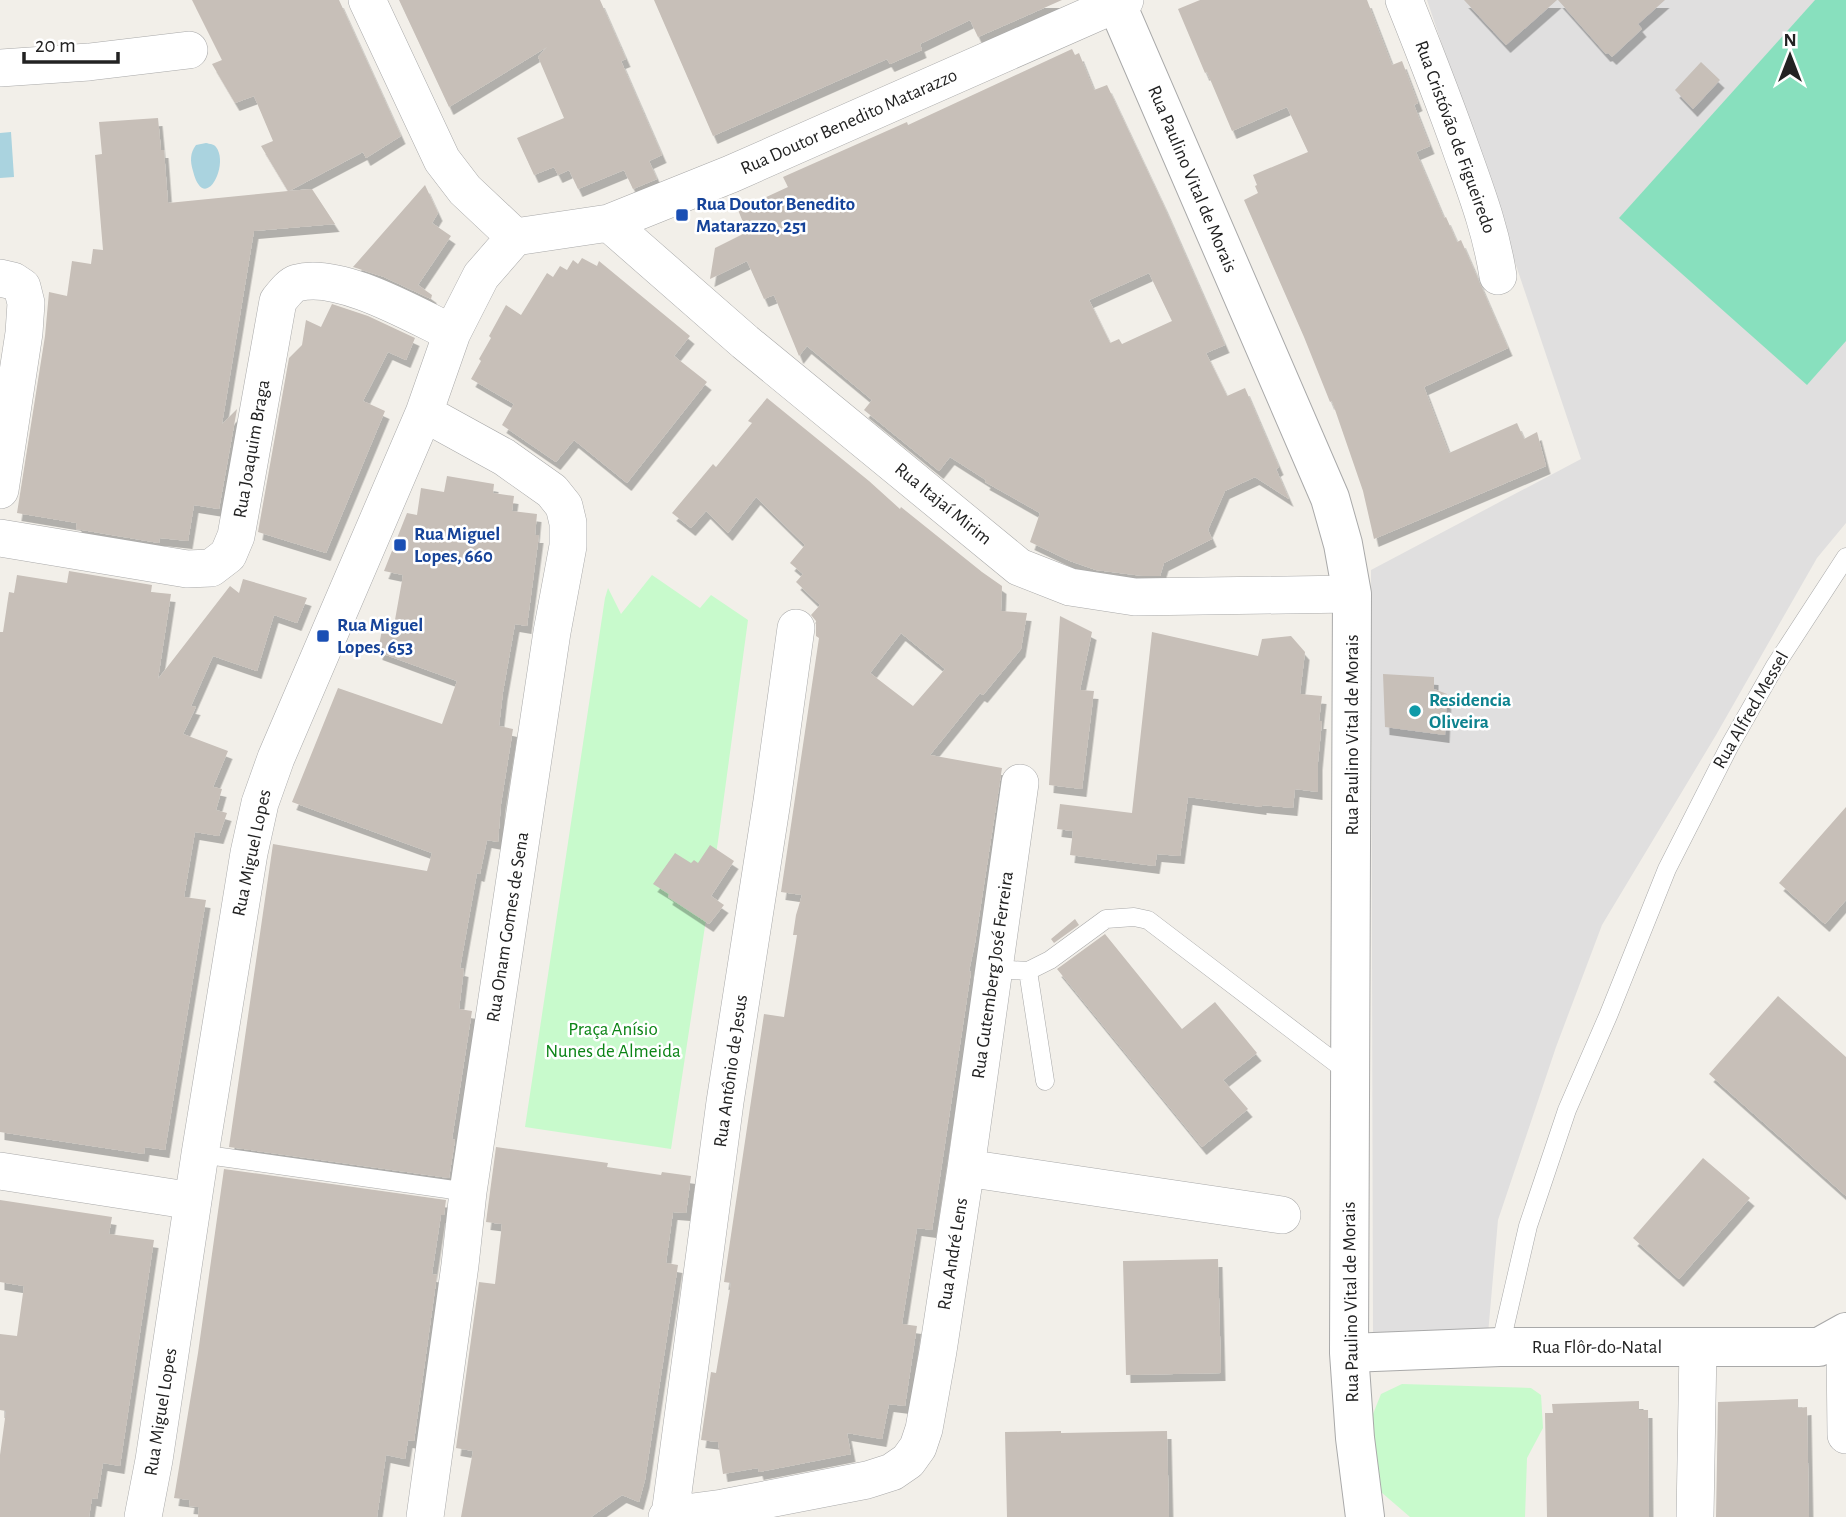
<svg xmlns="http://www.w3.org/2000/svg" width="1846" height="1517" font-family="'Alegreya Sans',sans-serif">
	<defs>
		<filter id="shadow"><feDropShadow dx="4.5" dy="8" stdDeviation="0" flood-color="#0004"/></filter>
	</defs>
	<rect width="100%" height="100%" fill="#f2efe9"/>
	<path fill="#e0dfdf" d="M1427,0H1846V523L1817,558L1716,735L1602,925L1556,1047L1498,1220L1488,1334L1373,1337L1371,570L1581,459Z"/>
	<path fill="#c8facc" d="M652,575L700,608L711,595L748,620L718,841L671,1149L525,1127L605,598L608,588L621,614Z
		M1402,1384L1531,1388L1541,1395L1543,1428L1527,1458L1525,1517H1410L1381,1492L1363,1439L1381,1394Z"/>
	<path fill="#88e0be" d="M1815,0H1846V341L1807,385L1619,218Z"/>
	<path fill="#aad3df" d="M11,132L14,177L0,178V133Z
		M206,143C210,144 214,144 216,147C230,165 204,215 193,171C190,161 190,153 196,145Z"/>
	<path fill="#c7bfb8" fill-rule="evenodd" filter="url(#shadow)" d="M192,0H339L401,136L366,158L363,152L289,191L312,189L335,224L254,231L222,424L237,409L219,509L194,505L188,541L160,538L159,543L76,529L77,523L17,513L45,336L49,292L67,296L72,261L91,264L93,249L103,250L95,155L102,154L99,122L158,118L161,150H164L168,203L288,191L261,146L273,141L254,96L235,103L212,64L222,60Z
		M399,0H600L626,59L621,61L662,155L649,161L657,179L633,189L624,170L578,189L569,170L558,175L554,167L534,175L517,138L564,118L538,57L547,47L449,107Z
		M654,0H1062L978,37L970,20L920,44L922,50L890,64L887,59L713,136Z
		M1200,0H1367L1392,65L1402,61L1418,103L1414,105L1430,146L1416,152L1444,218L1446,217L1457,242L1461,240L1508,348L1424,387L1449,453L1517,423L1524,439L1537,432L1546,466L1374,539L1363,491L1332,401L1330,402L1304,337L1244,200L1258,193L1255,186L1257,185L1253,175L1308,152L1287,107L1232,131L1207,72L1205,73L1178,9Z
		M1464,0H1557L1506,45Z
		M1558,0H1665L1638,24L1642,29L1612,57L1608,53L1606,54Z
		M1072,49L1075,55L1079,53L1094,90L1107,85L1163,204L1225,345L1206,353L1227,396L1245,388L1279,467L1276,469L1289,499L1255,477L1225,491L1208,530L1212,539L1164,563L1160,576H1143L1096,570L1070,561L1030,542L1040,513L985,482L986,480L950,457L939,471L864,410L872,400L807,346L799,356L774,295L764,299L747,261L710,279L715,248L747,232L738,210L788,187L783,177L907,122L908,125ZM1149,273L1172,321L1122,344L1119,339L1110,343L1089,300Z
		M1701,62L1720,80L1693,109L1675,90Z
		M425,185L438,213L432,223L451,236L418,285L432,295L431,299L384,277L353,267Z
		M582,258L597,266L599,261L690,336L674,356L707,382L627,483L574,440L556,462L502,425L514,404L471,379L481,361L479,359L491,338L489,336L506,305L521,315L547,273L553,277L560,266L567,270L573,260L578,264Z
		M332,304L368,316L415,338L406,360L388,352L363,401L385,411L326,553L258,532L289,358L302,345L306,320L321,327Z
		M767,398L869,481L900,509L901,507L982,572L1002,586L1001,611L1027,613L1021,649L983,695L980,693L930,755L1002,768L975,943L969,971L971,972L932,1230L917,1228L902,1324L917,1326L905,1406L889,1404L882,1439L847,1433L851,1454L759,1472L758,1468L723,1474L718,1442L701,1440L711,1372L716,1373L731,1283L724,1282L764,1014L784,1017L797,935H793L796,915L802,895L781,892L819,638L816,636V621L811,615L820,605L796,582L803,574L790,563L805,545L756,497L728,533L706,511L691,528L672,513L713,464L716,467L752,423L748,421ZM901,633L945,669L913,706L870,673Z
		M447,476L494,484L493,493L514,496L512,511L537,514L535,535H539L527,626L515,624L503,692L499,726L513,729L501,804L498,842L487,840L480,874L477,873L460,968L464,969L459,1009L472,1011L452,1139L455,1140L449,1178L229,1147L273,844L427,871L432,853L292,802L338,688L442,724L457,681L378,652L382,629L393,631L403,575L384,571L407,513L417,515L421,488L444,492Z
		M69,571L152,585L151,592L171,594L158,679L230,586L239,593L243,579L307,598L297,623L274,615L257,671L213,656L191,706L196,707L183,734L228,751L213,787L222,789L216,810L227,813L219,836L195,832L184,897L206,900L165,1150L145,1147L144,1154L0,1132V632H3L9,592L14,593L17,575L67,583Z
		M1060,616L1092,632L1080,690L1094,691L1082,789L1049,785Z
		M1152,632L1258,656L1262,639L1291,636L1305,652L1300,694L1322,696L1319,721H1322L1318,762V792L1295,789L1293,808L1262,805V807L1188,797L1180,856L1157,854L1155,866L1070,855L1073,831L1057,829L1060,804L1132,813Z
		M1383,674L1434,677V689L1447,694L1445,735L1385,727Z
		M1846,807V900L1825,924L1779,883Z
		M710,845L734,861L711,896L724,905L709,924L668,897L669,894L653,884L675,853L691,863L694,860L698,863Z
		M1075,919L1079,925L1054,943L1051,939Z
		M1105,934L1182,1029L1215,1002L1257,1053L1223,1080L1248,1109L1202,1147L1057,969Z
		M1778,996L1846,1057V1196L1709,1074Z
		M496,1147L608,1163L607,1167L661,1175L662,1172L691,1176L686,1213L673,1212L666,1263L678,1265L645,1480L639,1502L622,1495L591,1517H461L473,1451L456,1448L479,1282L495,1284L502,1224L486,1222Z
		M1703,1158L1750,1198L1679,1279L1633,1238Z
		M224,1169L446,1200L444,1215H441L432,1274L437,1275L414,1441L408,1440L405,1459L386,1455L377,1517H198L199,1507L189,1506L190,1500L174,1498L198,1353Z
		M0,1200L112,1217L109,1234L154,1240L120,1466L103,1463L97,1499L92,1498L89,1517H0V1455L6,1411L0,1410V1334L17,1336L24,1286L0,1282Z
		M1218,1259L1221,1373L1126,1375L1123,1261Z
		M1798,1399V1408L1807,1407L1809,1517H1716L1718,1402Z
		M1639,1401V1410H1648L1649,1517H1547L1545,1413H1553L1552,1404Z
		M1061,1431V1433L1167,1431L1169,1517H1007L1005,1432Z"/>
	<g fill="none" stroke-linecap="round" stroke-linejoin="round">
		<g stroke="#a9a9a9" stroke-width="19">
			<path id="service" d="M994,969L1028,971L1050,960L1106,919L1134,917L1148,920L1349,1073
				M1028,971L1045,1081
				M200,1154L468,1192
				M1500,1347L1528,1226L1567,1110L1608,1016L1667,869L1730,745L1775,666L1846,557"/>
		</g>
		<g stroke="#a9a9a9" stroke-width="38">
			<path id="minor" d="M367,0L442,160L465,190L515,237
				M1404,0C1424,50 1444,101 1462,152C1477,194 1491,231 1498,276
				M0,68L89,62L189,50
				M609,223L745,342L1019,567L1070,587L1135,597L1352,594
				M515,237L609,223L731,174L1125,0
				M0,278L13,281L22,287L26,303L24,333L0,490
				M424,413L504,457L552,491L564,506L568,523V546L552,632L468,1192L460,1265L425,1517
				M0,538L187,569L211,568L228,555L236,536L278,301C283,295 290,285 297,283C339,271 414,315 452,333
				M966,1168L1282,1215
				M0,1171L193,1201
				M1845,1347L1846,1435
				M670,1515L725,1102L772,801L796,628
				M143,1517L154,1460L200,1154L249,853L260,803L276,758L424,413L452,333L481,276L515,237
				M667,1517L670,1515L723,1508L867,1480L892,1472L908,1461L918,1447L924,1429L938,1351L966,1168L1020,783
				M1695,1517L1698,1347"/>
		</g>
		<g stroke="#a9a9a9" stroke-width="40">
			<path id="tertiary" d="M1115,0L1330,498L1343,544L1352,594L1349,1353L1355,1438L1365,1517
				M1349,1353L1500,1347H1819L1846,1332"/>
		</g>
		<use href="#service" stroke="#fff" stroke-width="18"/>
		<use href="#minor" stroke="#fff" stroke-width="37"/>
		<use href="#tertiary" stroke="#fff" stroke-width="38"/>
	</g>
	<g fill="#1a4fb4" stroke="#fff" stroke-width="2.5">
		<rect x="675" y="208" width="14" height="14" rx="3.5"/>
		<rect x="393" y="538" width="14" height="14" rx="3.5"/>
		<rect x="316" y="629" width="14" height="14" rx="3.5"/>
	</g>
	<circle fill="#0f9aa8" stroke="#fff" stroke-width="2.5" cx="1415" cy="711" r="7"/>
	<g text-anchor="middle" dominant-baseline="central" stroke-width="5" stroke-linejoin="round" paint-order="stroke">
		<g font-size="19" fill="#222" stroke="#fff">
			<text transform="translate(849 122) rotate(-24)">Rua Doutor Benedito Matarazzo</text>
			<text transform="translate(1455 137) rotate(70)">Rua Cristóvão de Figueiredo</text>
			<text transform="translate(1192 179) rotate(67)">Rua Paulino Vital de Morais</text>
			<text transform="translate(252 449) rotate(-80)">Rua Joaquim Braga</text>
			<text transform="translate(943 504) rotate(39)">Rua Itajaí Mirim</text>
			<text transform="translate(1751 710) rotate(-60)">Rua Alfred Messel</text>
			<text transform="translate(1352 735) rotate(-90)">Rua Paulino Vital de Morais</text>
			<text transform="translate(252 853) rotate(-78)">Rua Miguel Lopes</text>
			<text transform="translate(508 927) rotate(-81)">Rua Onam Gomes de Sena</text>
			<text transform="translate(993 975) rotate(-82)">Rua Gutemberg José Ferreira</text>
			<text transform="translate(731 1071) rotate(-82)">Rua Antônio de Jesus</text>
			<text transform="translate(953 1254) rotate(-81)">Rua André Lens</text>
			<text transform="translate(1351 1302) rotate(-91)">Rua Paulino Vital de Morais</text>
			<text x="1597" y="1347">Rua Flôr-do-Natal</text>
			<text transform="translate(161 1412) rotate(-81)">Rua Miguel Lopes</text>
		</g>
		<g font-size="19" font-weight="bold" fill="#164399" stroke="#fff" text-anchor="start">
			<text x="696" y="204">Rua Doutor Benedito<tspan x="696" dy="22">Matarazzo, 251</tspan></text>
			<text x="414" y="534">Rua Miguel<tspan x="414" dy="22">Lopes, 660</tspan></text>
			<text x="337" y="625">Rua Miguel<tspan x="337" dy="22">Lopes, 653</tspan></text>
		</g>
		<g font-size="19" font-weight="bold" fill="#0d838f" stroke="#fff" text-anchor="start">
			<text x="1429" y="700">Residencia<tspan x="1429" dy="22">Oliveira</tspan></text>
		</g>
		<g font-size="19" fill="#0c8416" stroke="#fff">
			<text x="613" y="1029">Praça Anísio<tspan x="613" dy="22">Nunes de Almeida</tspan></text>
		</g>
	</g>
	<g transform="translate(1790 56)" stroke="#ffffff" stroke-width="5" paint-order="stroke">
	<path d="M0-5L12 26L0 18L-12 26Z" fill="#222222"/>
	<text y="-10" font-size="19" font-weight="bold" text-anchor="middle" fill="#222222">N</text>
	</g>
	<path d="M24 52v10h94v-10" fill="none" stroke="#222222" stroke-width="3.5"/>
	<text x="35" y="52" font-size="21" fill="#222222" stroke="#ffffff" stroke-width="5" paint-order="stroke">20 m</text>
</svg>
